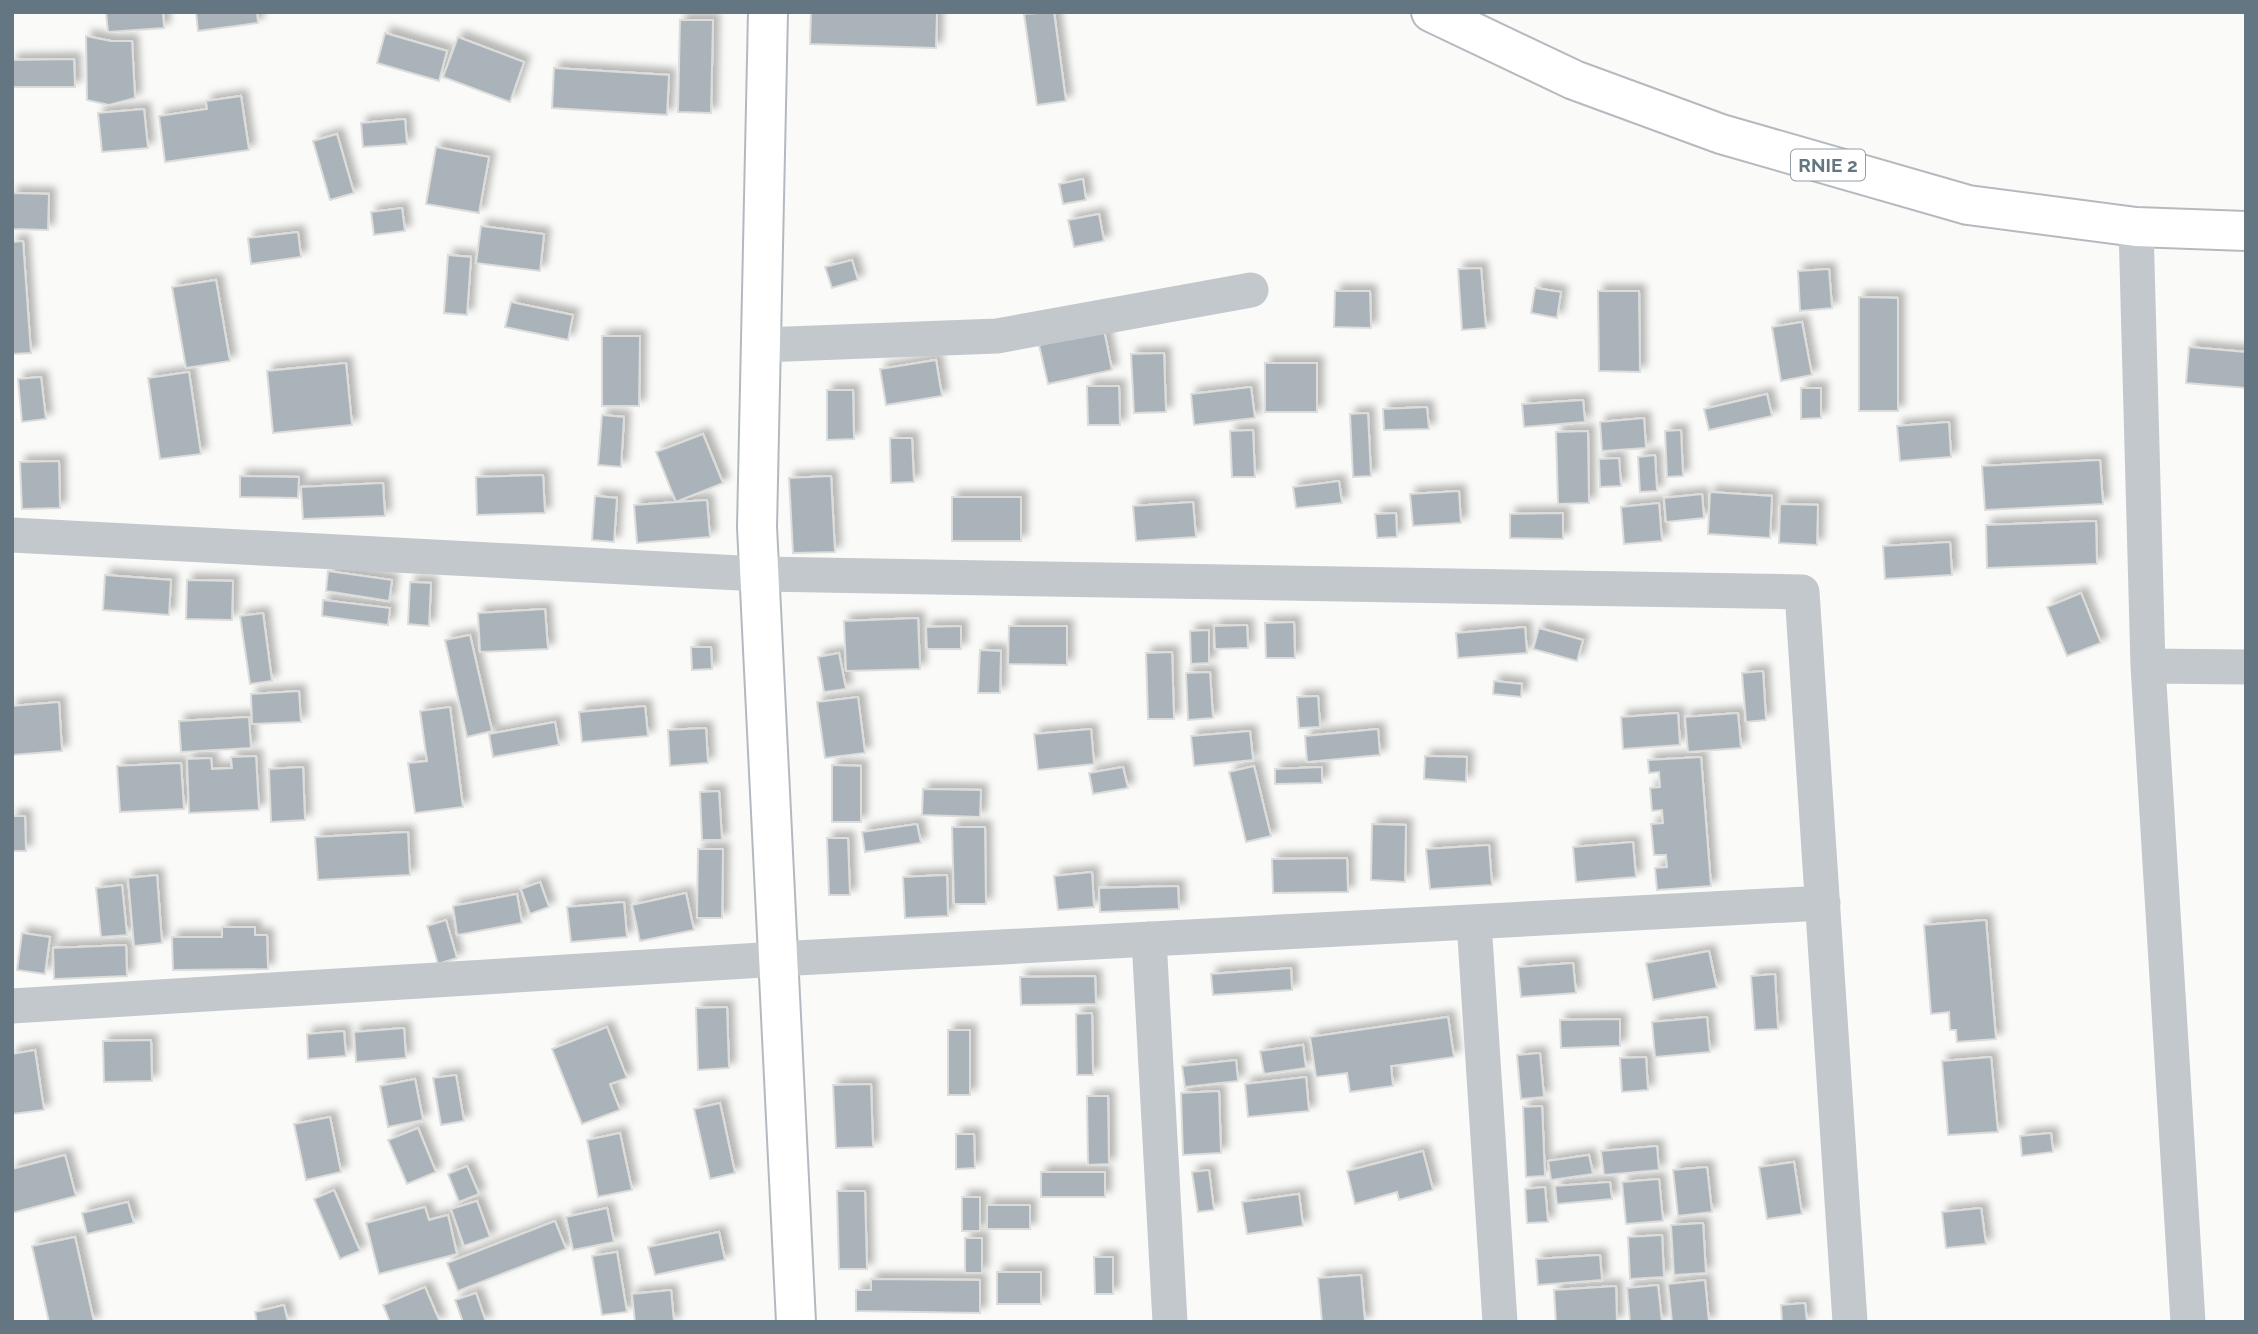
<svg xmlns="http://www.w3.org/2000/svg" width="2258" height="1334" font-family="Raleway,sans-serif">
	<defs>
		<filter id="shadow"><feDropShadow dx="6" dy="-6" stdDeviation="3.5" flood-color="#0004"/></filter>
	</defs>
	<rect width="100%" height="100%" fill="#fafaf8"/>
	<path fill="#aab3b9" stroke="#dcdcda" stroke-width="2" filter="url(#shadow)" d="M106,12H163L164,28L108,32Z
		M196,12H257L258,23L198,31Z
		M811,12H937L936,48L810,44Z
		M1054,12L1066,101L1037,105L1024,14Z
		M680,20H713L711,113L678,112Z
		M385,33L447,51L439,81L377,63Z
		M86,36L111,41H132L135,98L109,105L87,100Z
		M458,37L524,62L510,102L443,77Z
		M74,59L75,87H12V60Z
		M554,68L669,75L667,115L552,108Z
		M241,96L249,150L165,162L159,116L207,109L206,101Z
		M144,109L148,148L102,152L98,113Z
		M405,119L407,144L363,147L361,123Z
		M337,134L354,193L330,200L313,141Z
		M436,147L489,157L479,213L426,204Z
		M1083,179L1086,200L1063,204L1059,184Z
		M12,193L49,194L48,230L12,229Z
		M402,208L405,231L374,235L371,212Z
		M1099,214L1104,241L1074,247L1068,220Z
		M481,226L544,234L540,271L476,263Z
		M298,232L301,257L251,264L248,238Z
		M23,241L31,353L12,354V242Z
		M448,255L471,257L467,315L444,313Z
		M852,260L858,280L832,288L825,267Z
		M1481,268L1486,328L1462,330L1458,269Z
		M1829,269L1832,308L1800,311L1798,271Z
		M216,280L230,361L186,368L172,287Z
		M1535,288L1561,292L1557,318L1531,313Z
		M1335,291H1370L1371,328L1334,327Z
		M1598,291H1639L1640,372L1599,371Z
		M1859,297L1898,298V411H1859Z
		M511,302L573,315L568,340L505,327Z
		M1802,322L1812,375L1781,381L1772,327Z
		M1104,330L1112,370L1048,384L1039,345Z
		M602,336H640L639,406H602Z
		M2189,347L2246,352V388L2186,383Z
		M1164,353L1166,412L1134,413L1131,354Z
		M936,360L942,396L886,405L880,369Z
		M346,363L352,425L273,433L267,371Z
		M1265,363H1317V412H1265Z
		M189,372L201,454L160,459L148,378Z
		M41,377L46,419L22,422L18,379Z
		M1087,386H1119L1120,425H1088Z
		M1251,387L1255,418L1194,425L1191,394Z
		M1801,388H1821V418L1801,419Z
		M827,390H853L854,439L827,440Z
		M1767,394L1772,416L1709,430L1704,409Z
		M1583,400L1585,422L1524,427L1522,404Z
		M1427,407L1429,429L1384,430L1383,409Z
		M1368,413L1371,476L1353,477L1350,414Z
		M602,415L624,417L621,467L598,465Z
		M1644,418L1646,448L1602,451L1600,422Z
		M1949,422L1951,457L1900,461L1897,426Z
		M1253,430L1255,477H1232L1230,431Z
		M1681,430L1683,476L1667,477L1665,431Z
		M1588,431L1589,503L1558,504L1556,432Z
		M703,434L723,483L676,502L656,452Z
		M890,438H912L914,482L891,483Z
		M1655,455L1657,491L1640,492L1638,457Z
		M1619,458L1621,486L1600,487L1599,459Z
		M2100,460L2103,504L1985,510L1982,466Z
		M59,461L60,508L22,509L20,462Z
		M543,475L545,513L477,515L476,477Z
		M240,476L299,477L298,498L240,497Z
		M831,476L835,552L793,553L789,478Z
		M1339,481L1342,503L1296,508L1293,487Z
		M383,483L385,516L303,519L301,487Z
		M1459,491L1461,523L1413,526L1410,494Z
		M1710,492L1772,496L1770,538L1708,534Z
		M1702,494L1704,518L1666,522L1664,498Z
		M595,496L617,498L614,542L592,540Z
		M952,497H1021V541H952Z
		M707,500L710,537L637,543L634,505Z
		M1193,502L1196,537L1136,541L1133,506Z
		M1659,503L1662,541L1624,544L1621,507Z
		M1780,504L1818,505L1817,545L1779,543Z
		M1396,513L1397,537L1377,538L1375,514Z
		M1563,513V539L1510,538V514Z
		M2096,521L2097,564L1987,568L1986,525Z
		M1950,542L1952,575L1885,579L1883,546Z
		M328,571L392,580L389,601L326,591Z
		M105,575L171,580L169,615L103,610Z
		M187,580L233,581L232,620L186,619Z
		M410,582L431,583L429,626L408,624Z
		M2081,593L2101,643L2067,656L2047,607Z
		M323,600L390,608L388,625L322,616Z
		M545,609L548,649L480,652L478,613Z
		M263,613L272,681L250,684L240,616Z
		M918,618L920,669L846,671L844,621Z
		M1294,622L1295,658H1266L1265,623Z
		M1247,625L1248,648L1215,649L1214,626Z
		M961,626V649H927L926,627Z
		M1009,626H1067V665L1008,664Z
		M1525,627L1527,653L1458,658L1456,633Z
		M1539,628L1583,640L1577,661L1533,649Z
		M1209,630V663L1191,664L1190,631Z
		M470,635L492,731L467,737L445,640Z
		M691,647H711L712,669L692,670Z
		M980,650L1001,651L1000,693H978Z
		M1172,652L1174,719H1148L1146,653Z
		M839,653L846,689L824,692L818,657Z
		M1763,671L1766,720L1746,722L1742,673Z
		M1210,672L1213,718L1188,720L1186,673Z
		M1494,681L1522,684L1521,697L1493,694Z
		M299,691L301,722L252,724L251,694Z
		M1318,696L1320,727L1299,728L1297,697Z
		M858,697L865,753L825,758L817,702Z
		M59,702L62,751L12,755V706Z
		M645,706L648,736L582,742L579,712Z
		M450,707L463,807L415,813L408,763L427,761L420,711Z
		M1678,713L1680,745L1623,749L1621,717Z
		M1738,713L1741,748L1688,752L1685,717Z
		M249,717L251,748L181,752L179,721Z
		M555,722L559,745L493,757L489,734Z
		M706,728L708,763L670,766L668,730Z
		M1091,729L1094,764L1038,770L1034,734Z
		M1378,729L1380,755L1307,762L1305,736Z
		M1250,731L1253,760L1194,766L1191,736Z
		M256,756L259,810L189,813L187,759L211,758L212,769L232,768L231,757Z
		M1425,756L1467,757L1466,782L1424,779Z
		M1701,757L1711,886L1657,890L1655,868L1667,867L1666,855H1654L1651,824L1663,823L1662,810L1652,811L1650,788L1660,787L1659,772L1649,773L1648,760Z
		M181,763L184,809L120,812L117,766Z
		M832,765L861,766V822H832Z
		M1254,766L1271,836L1246,842L1229,772Z
		M303,767L305,820L271,822L269,769Z
		M1123,767L1128,788L1093,794L1089,773Z
		M1322,767V783L1275,784V769Z
		M923,789L981,790L980,817L922,815Z
		M719,791L722,840H702L700,792Z
		M12,816H25L26,851H12Z
		M917,824L921,843L865,852L862,832Z
		M1372,824L1406,825L1405,882L1371,880Z
		M952,827H985L986,904H954Z
		M408,832L410,875L318,880L315,837Z
		M827,838H848L850,895H829Z
		M1633,842L1636,877L1576,882L1573,847Z
		M1489,845L1492,885L1430,889L1426,849Z
		M698,849H723L722,918H697Z
		M1347,858L1348,892L1273,893L1272,859Z
		M1092,872L1094,907L1058,910L1054,876Z
		M157,875L162,943L134,946L128,878Z
		M947,875L948,916L905,918L903,877Z
		M540,882L549,907L530,914L521,889Z
		M122,885L127,935L101,937L96,888Z
		M1178,886L1179,909L1100,912L1099,888Z
		M686,893L694,930L640,941L632,905Z
		M517,894L522,923L457,935L453,906Z
		M624,902L627,937L571,942L567,907Z
		M446,920L457,958L438,964L427,926Z
		M1986,920L1996,1039L1957,1042L1956,1030H1950L1949,1012L1931,1014L1924,925Z
		M222,927H255V935H267L268,969L173,970L172,937H222Z
		M22,933L50,937L45,974L17,970Z
		M126,945L127,976L54,979L53,948Z
		M1709,951L1717,988L1653,1000L1646,963Z
		M1573,963L1576,993L1521,997L1518,967Z
		M1291,968L1292,990L1213,995L1211,974Z
		M1775,974L1778,1029L1755,1030L1751,976Z
		M1095,976L1096,1004L1021,1005L1020,977Z
		M727,1007L729,1068L698,1070L696,1008Z
		M1092,1013L1093,1075H1077L1076,1014Z
		M1448,1017L1454,1057L1391,1066L1393,1086L1350,1092L1347,1073L1316,1077L1310,1037Z
		M1707,1017L1710,1052L1655,1057L1652,1022Z
		M1620,1019V1046L1561,1048L1560,1020Z
		M607,1027L627,1078L610,1084L620,1110L582,1124L552,1049Z
		M404,1028L406,1058L356,1062L354,1032Z
		M948,1030H970V1095H948Z
		M344,1031L346,1056L308,1059L307,1034Z
		M151,1040L152,1081L104,1082L103,1041Z
		M1303,1045L1306,1068L1264,1074L1260,1051Z
		M35,1050L44,1110L12,1114V1054Z
		M1540,1053L1544,1097L1521,1099L1517,1055Z
		M1646,1057L1648,1090L1622,1092L1620,1058Z
		M1991,1057L1998,1132L1948,1135L1942,1061Z
		M1236,1060L1238,1081L1185,1087L1182,1066Z
		M456,1075L464,1121L441,1125L433,1078Z
		M1306,1077L1309,1111L1248,1117L1245,1084Z
		M415,1079L423,1120L388,1127L380,1086Z
		M871,1084L873,1147L836,1148L833,1085Z
		M1219,1091L1221,1153L1183,1155L1181,1093Z
		M1087,1096H1108L1109,1164L1088,1165Z
		M720,1103L735,1173L710,1179L694,1109Z
		M1542,1106L1545,1176L1526,1177L1523,1107Z
		M330,1117L341,1172L306,1180L294,1124Z
		M418,1128L436,1172L407,1184L388,1140Z
		M620,1133L632,1190L598,1197L587,1140Z
		M2051,1133L2053,1152L2022,1156L2020,1136Z
		M956,1134H974L975,1168L956,1169Z
		M1657,1146L1659,1170L1604,1175L1601,1151Z
		M1423,1151L1433,1190L1399,1200L1397,1192L1355,1204L1347,1171Z
		M65,1155L76,1196L12,1213V1169Z
		M1589,1155L1593,1174L1551,1180L1548,1161Z
		M1794,1162L1802,1214L1767,1219L1759,1167Z
		M467,1166L479,1194L459,1202L448,1174Z
		M1707,1167L1712,1212L1678,1216L1673,1170Z
		M1209,1170L1214,1210L1198,1212L1192,1172Z
		M1041,1172H1105V1197H1041Z
		M1659,1179L1663,1221L1626,1224L1622,1182Z
		M1610,1182L1612,1199L1557,1204L1555,1186Z
		M1545,1187L1548,1222L1527,1223L1525,1189Z
		M334,1190L360,1251L340,1259L314,1199Z
		M837,1191H865L867,1269H839Z
		M1299,1194L1303,1226L1247,1234L1242,1202Z
		M962,1197H980V1231H962Z
		M477,1201L490,1237L464,1246L451,1209Z
		M128,1202L134,1223L87,1234L82,1213Z
		M987,1205H1030V1229H987Z
		M425,1207L429,1220L448,1215L457,1254L379,1274L366,1223Z
		M607,1208L614,1242L573,1250L566,1217Z
		M1981,1208L1986,1244L1946,1248L1942,1212Z
		M555,1221L566,1249L458,1291L447,1263Z
		M1703,1223L1706,1273L1674,1275L1671,1225Z
		M719,1232L725,1260L655,1275L648,1247Z
		M1662,1235L1664,1277L1630,1279L1628,1237Z
		M75,1237L94,1322H49L32,1246Z
		M965,1238H982V1273H965Z
		M617,1252L627,1312L602,1315L592,1256Z
		M1600,1255L1602,1280L1538,1285L1536,1259Z
		M1094,1257H1113V1294H1095Z
		M997,1272H1041V1304H997Z
		M1361,1275L1365,1322H1322L1318,1278Z
		M871,1279L980,1280V1313L856,1311V1290H871Z
		M1705,1280L1709,1322H1672L1668,1284Z
		M1658,1285L1662,1322H1630L1627,1288Z
		M1616,1286L1617,1322H1556L1554,1290Z
		M425,1287L440,1322H390L383,1305Z
		M671,1290L674,1322H635L632,1294Z
		M476,1293L486,1322H463L455,1300Z
		M1805,1303L1807,1322H1782L1781,1305Z
		M284,1305L288,1322H257L255,1312Z"/>
	<g fill="none" stroke-linecap="round" stroke-linejoin="round">
		<g stroke="#b3babf" stroke-width="42">
			<path id="secondary" d="M768,12L757,527L796,1322"/>
		</g>
		<g stroke="#b5babe" stroke-width="42">
			<path id="primary" d="M1431,12L1574,80L1721,134L1968,205L2136,227L2246,231"/>
		</g>
		<path stroke="#c3c8cc" stroke-width="35" d="M2136,227L2148,666L2188,1322
			M761,345L997,336L1251,290
			M12,535L759,574L1802,592L1850,1322
			M2148,666L2246,667
			M1474,922L1500,1322
			M1149,939L1170,1322
			M12,1006L778,959L1823,903"/>
		<use href="#secondary" stroke="#fff" stroke-width="38"/>
		<use href="#primary" stroke="#fff" stroke-width="38"/>
	</g>
	<g text-anchor="middle" dominant-baseline="central" stroke-width="7" stroke-linejoin="round" paint-order="stroke">
		<rect fill="#fff" stroke="#939fa8" stroke-width="2" x="1791" y="149.5" width="74" height="31" rx="5"/>
		<g font-size="19" font-weight="bold" fill="#657683">
			<text x="1828" y="165">RNIE 2</text>
		</g>
	</g>
	<rect width="2258" height="1334" fill="none" stroke="#657683" stroke-width="28"/>
</svg>
